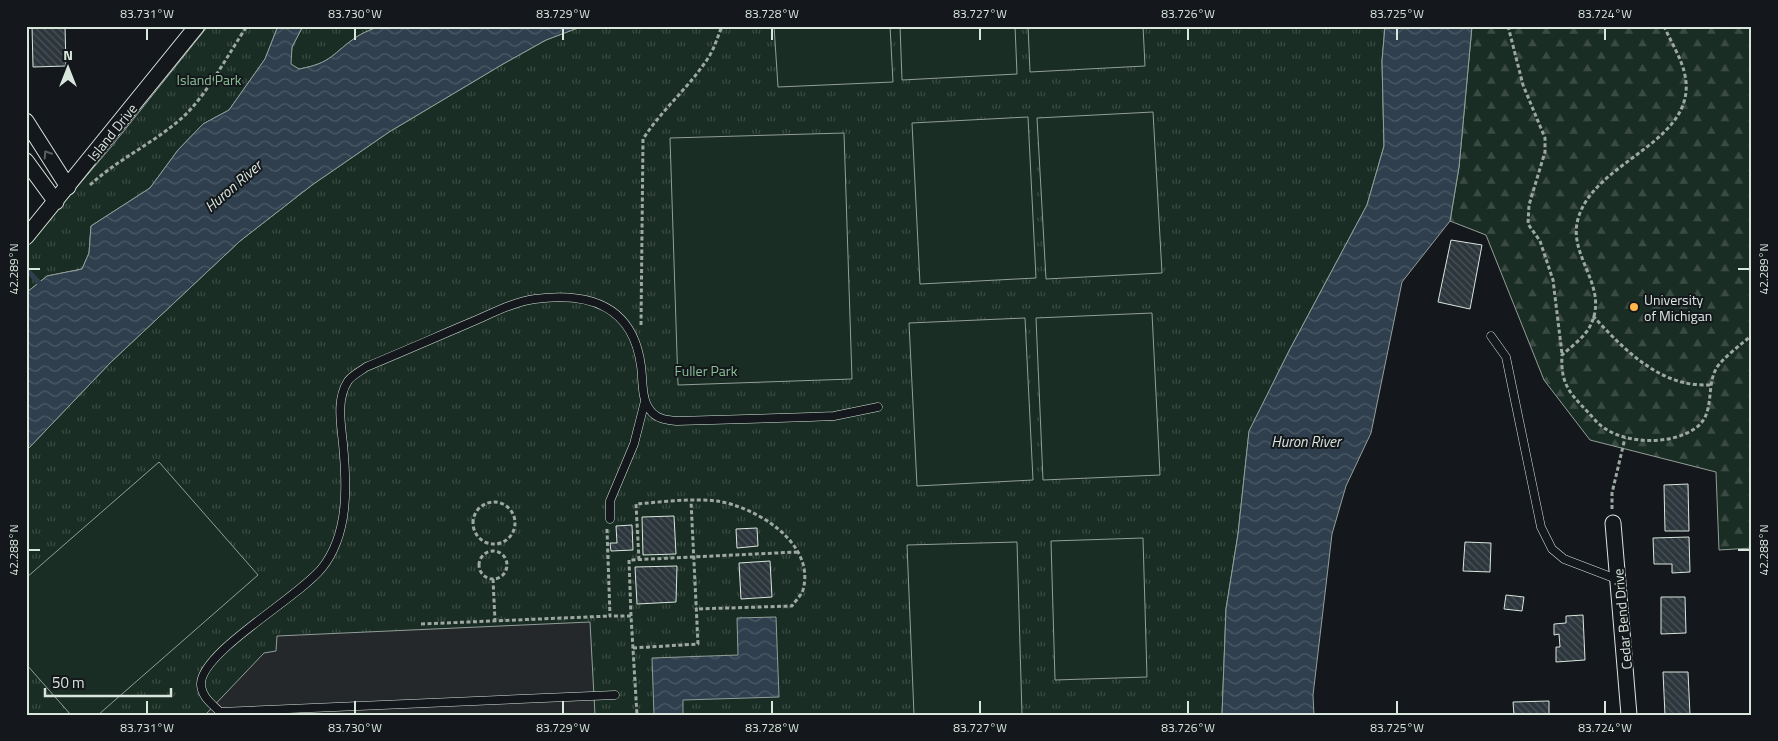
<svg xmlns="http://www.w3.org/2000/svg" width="1778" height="741" font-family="'Titillium Web',sans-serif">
	<defs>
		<pattern id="forest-firs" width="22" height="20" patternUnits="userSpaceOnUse" patternTransform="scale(1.25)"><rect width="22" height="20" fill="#1a2d24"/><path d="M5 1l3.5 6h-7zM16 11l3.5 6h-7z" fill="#3b4b43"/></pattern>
		<pattern id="park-tufts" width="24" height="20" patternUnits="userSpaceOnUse" patternTransform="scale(1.25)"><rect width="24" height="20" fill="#1a2d24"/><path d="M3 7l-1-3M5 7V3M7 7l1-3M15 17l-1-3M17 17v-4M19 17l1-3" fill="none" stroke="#3b4b43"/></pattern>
		<pattern id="water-waves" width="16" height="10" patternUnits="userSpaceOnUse" patternTransform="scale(1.25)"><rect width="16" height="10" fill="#2f3f4d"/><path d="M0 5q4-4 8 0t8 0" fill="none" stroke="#4c5b66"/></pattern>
		<pattern id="building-back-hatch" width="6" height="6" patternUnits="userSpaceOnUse" patternTransform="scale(1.25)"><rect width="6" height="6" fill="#2c363c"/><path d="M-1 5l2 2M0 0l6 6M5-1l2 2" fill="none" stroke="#4a5358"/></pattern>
	</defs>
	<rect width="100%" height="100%" fill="#14181c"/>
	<path fill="url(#forest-firs)" stroke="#939e99" d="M1472,26H1752V548L1719,550L1716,472L1590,440L1544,380L1486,235L1450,221L1459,167Z"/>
	<path fill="url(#park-tufts)" stroke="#939e99" d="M208,26H278L265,59L229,110L203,124L178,150L150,188L91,226L89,253L82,269L47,276L26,293V247L111,147Z
		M303,26H380C373,29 364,32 358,36C332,53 333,63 299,69L290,64L292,47Z
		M583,26H1385L1382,61L1384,146L1367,205L1289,351L1249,432L1238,534L1226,609L1222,715H26V451L111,362L240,241L312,185L389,132L503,64L546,40Z"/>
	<path fill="#1a2d24" stroke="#939e99" d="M774,26H890L893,82L778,87Z
		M900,26H1015L1017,74L902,80Z
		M1028,26H1143L1145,66L1030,72Z
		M1153,112L1162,273L1046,279L1037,118Z
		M1028,117L1036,278L920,284L912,123Z
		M844,133L852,379L678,385L670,138Z
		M1152,313L1160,475L1043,480L1036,318Z
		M1025,318L1033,480L917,486L909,323Z
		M159,462L258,575L98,715H71L26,664V578Z
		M1143,538L1147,677L1055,680L1051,541Z
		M1017,542L1022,715H914L907,545Z"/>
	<path fill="#24282b" stroke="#939e99" d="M590,622L595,715H205L264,653L276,651L277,636Z"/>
	<path fill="url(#water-waves)" stroke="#939e99" d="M278,26H303L292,47L291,64L299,69C333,63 332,53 358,36C364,32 373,29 380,26H583L546,40L503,64L389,132L312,185L240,241L111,362L26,451V293L47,276L82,269L89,253L91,226L150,188L178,150L203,124L229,110L265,59Z
		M1385,26H1472L1459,167L1450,221L1402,282L1371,433L1346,486L1332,534L1313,695L1314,715H1222L1226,609L1238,534L1249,431L1289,351L1367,205L1384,146L1382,61Z
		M776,617L779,697L683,700V715H654L652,658L738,655L737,618Z"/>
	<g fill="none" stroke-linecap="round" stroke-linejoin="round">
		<path stroke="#2f3f4d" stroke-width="5" d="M26,269L43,287"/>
	</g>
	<path fill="url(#building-back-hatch)" stroke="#d8e6dc" d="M32,26H65L66,66L33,67Z
		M1451,240L1482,245L1470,309L1438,302Z
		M1688,484L1689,531H1665L1664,485Z
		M674,516L676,554L643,555L642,517Z
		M632,525L633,550L611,551L610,543H617L616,526Z
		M757,528L758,546L737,548L736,529Z
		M1689,537L1690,572L1672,573V564H1654L1653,538Z
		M1465,542L1491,543L1490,572L1463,571Z
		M770,561L772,597L741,599L739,563Z
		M677,566L676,602L637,604L635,567Z
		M1506,595L1524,597L1522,611L1504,609Z
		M1661,597H1685L1686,633L1661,634Z
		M1583,615L1585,660L1556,662V647H1560L1559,634L1554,635V624L1566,623V616Z
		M1663,672H1688L1690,715H1665Z
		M1549,701V715H1514L1513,702Z"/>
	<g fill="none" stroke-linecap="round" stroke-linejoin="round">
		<g stroke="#d8e6dc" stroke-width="9">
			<path id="lane" d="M1491,336L1506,357L1541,527L1552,549L1564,559L1619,580
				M610,519V501L634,444L645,401
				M615,695L220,712C211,703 202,697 201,685C199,653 298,598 322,568C349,534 347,486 343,444C341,424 336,399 348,381C352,375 361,371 366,367C400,353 434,338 467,324C489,315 512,302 535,299C590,292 633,306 641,366C643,379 641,399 650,410C656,419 667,420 677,421L810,417L834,416L878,407"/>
		</g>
		<g stroke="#d8e6dc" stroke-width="17">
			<path id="street" d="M26,121L68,187
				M26,161L56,202
				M26,237L197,26
				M1613,523L1629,715"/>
		</g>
		<path stroke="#9da8a2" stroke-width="3" stroke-dasharray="4 2.5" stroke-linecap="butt" d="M1508,26L1523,85L1545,138V152L1529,205L1528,224L1540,241L1553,280L1562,354
			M1664,26C1670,40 1680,56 1684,71C1703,142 1594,159 1578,219C1567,257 1612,288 1589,328C1583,338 1571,347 1562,355C1560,389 1574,396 1595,420C1617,445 1671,447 1697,427C1715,413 1706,387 1716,369C1721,359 1743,343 1752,335
			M90,185C118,159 154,143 183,117C206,96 229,53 247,26
			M1593,316C1618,343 1648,375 1686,383C1694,385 1704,385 1712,385
			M641,325L643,139C662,109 691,86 710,55C715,46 718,36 722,26
			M473 523a21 21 0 1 1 42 0a21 21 0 1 1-42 0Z
			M1612,509V493L1625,438
			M607,529L610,616H631L637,715
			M479 565a14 14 0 1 1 28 0a14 14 0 1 1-28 0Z
			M639,560L636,504C662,502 691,498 717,501C756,507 816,543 803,590C801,596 795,601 792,606L696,609
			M493,579L495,621
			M631,616L629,560L797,552
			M421,624L610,616
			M633,648L698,644L691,501"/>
		<use href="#lane" stroke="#14181c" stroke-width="8"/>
		<use href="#street" stroke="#14181c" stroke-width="15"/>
	</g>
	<defs><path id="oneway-chevron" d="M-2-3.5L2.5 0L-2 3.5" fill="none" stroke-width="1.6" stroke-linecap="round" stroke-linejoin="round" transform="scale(1.25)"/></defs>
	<use stroke="#59605f" href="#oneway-chevron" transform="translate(47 154) rotate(-123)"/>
	<path fill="none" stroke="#d8e6dc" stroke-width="2" d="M147,28V40M355,28V40M563,28V40M772,28V40M980,28V40M1188,28V40M1397,28V40M1605,28V40M28,269H40M1738,269H1750M28,550H40M1738,550H1750M147,701V714M355,701V714M563,701V714M772,701V714M980,701V714M1188,701V714M1397,701V714M1605,701V714"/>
	<circle fill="#ffb74d" stroke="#14181c" stroke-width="2" cx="1634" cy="307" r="5"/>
	<g text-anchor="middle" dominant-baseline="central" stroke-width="4" stroke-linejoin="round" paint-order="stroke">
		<g font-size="14" fill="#8ac095" stroke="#14181c">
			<text x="209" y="79">Island Park</text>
			<text x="706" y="370">Fuller Park</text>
		</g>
		<g font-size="14" fill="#d8e6dc" stroke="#14181c">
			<text transform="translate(112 132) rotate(-51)">Island Drive</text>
			<text transform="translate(1622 619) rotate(-95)">Cedar Bend Drive</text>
		</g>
		<g font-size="14" fill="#d8e6dc" stroke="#14181c" text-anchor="start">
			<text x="1644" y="299">University<tspan x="1644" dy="16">of Michigan</tspan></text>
		</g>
		<g font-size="15" font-style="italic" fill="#d8e6dc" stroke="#14181c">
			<text transform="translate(233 186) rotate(-41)">Huron River</text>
			<text x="1306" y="441">Huron River</text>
		</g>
	</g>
	<rect width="1778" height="741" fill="none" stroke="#14181c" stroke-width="55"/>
	<g transform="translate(68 68)" stroke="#14181c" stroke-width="4" paint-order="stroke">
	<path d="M0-4L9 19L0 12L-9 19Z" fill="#d8e6dc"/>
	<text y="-8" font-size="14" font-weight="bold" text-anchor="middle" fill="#d8e6dc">N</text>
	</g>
	<path d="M45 688v8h126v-8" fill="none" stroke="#d8e6dc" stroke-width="2.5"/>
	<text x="52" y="688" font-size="15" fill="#d8e6dc" stroke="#14181c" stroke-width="4" paint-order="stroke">50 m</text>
	<rect x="28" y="28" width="1722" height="686" fill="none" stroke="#d8e6dc" stroke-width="2"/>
	<g font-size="12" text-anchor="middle" fill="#d8e6dc">
		<text x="147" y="18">83.731°W</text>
		<text x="355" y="18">83.730°W</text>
		<text x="563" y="18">83.729°W</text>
		<text x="772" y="18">83.728°W</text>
		<text x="980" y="18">83.727°W</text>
		<text x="1188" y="18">83.726°W</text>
		<text x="1397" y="18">83.725°W</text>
		<text x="1605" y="18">83.724°W</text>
		<text transform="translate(14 269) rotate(-90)" y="4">42.289°N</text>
		<text transform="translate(1764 269) rotate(-90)" y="4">42.289°N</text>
		<text transform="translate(14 550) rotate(-90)" y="4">42.288°N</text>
		<text transform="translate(1764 550) rotate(-90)" y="4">42.288°N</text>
		<text x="147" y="732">83.731°W</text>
		<text x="355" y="732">83.730°W</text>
		<text x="563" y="732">83.729°W</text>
		<text x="772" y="732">83.728°W</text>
		<text x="980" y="732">83.727°W</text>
		<text x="1188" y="732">83.726°W</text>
		<text x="1397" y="732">83.725°W</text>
		<text x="1605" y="732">83.724°W</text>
	</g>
</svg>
